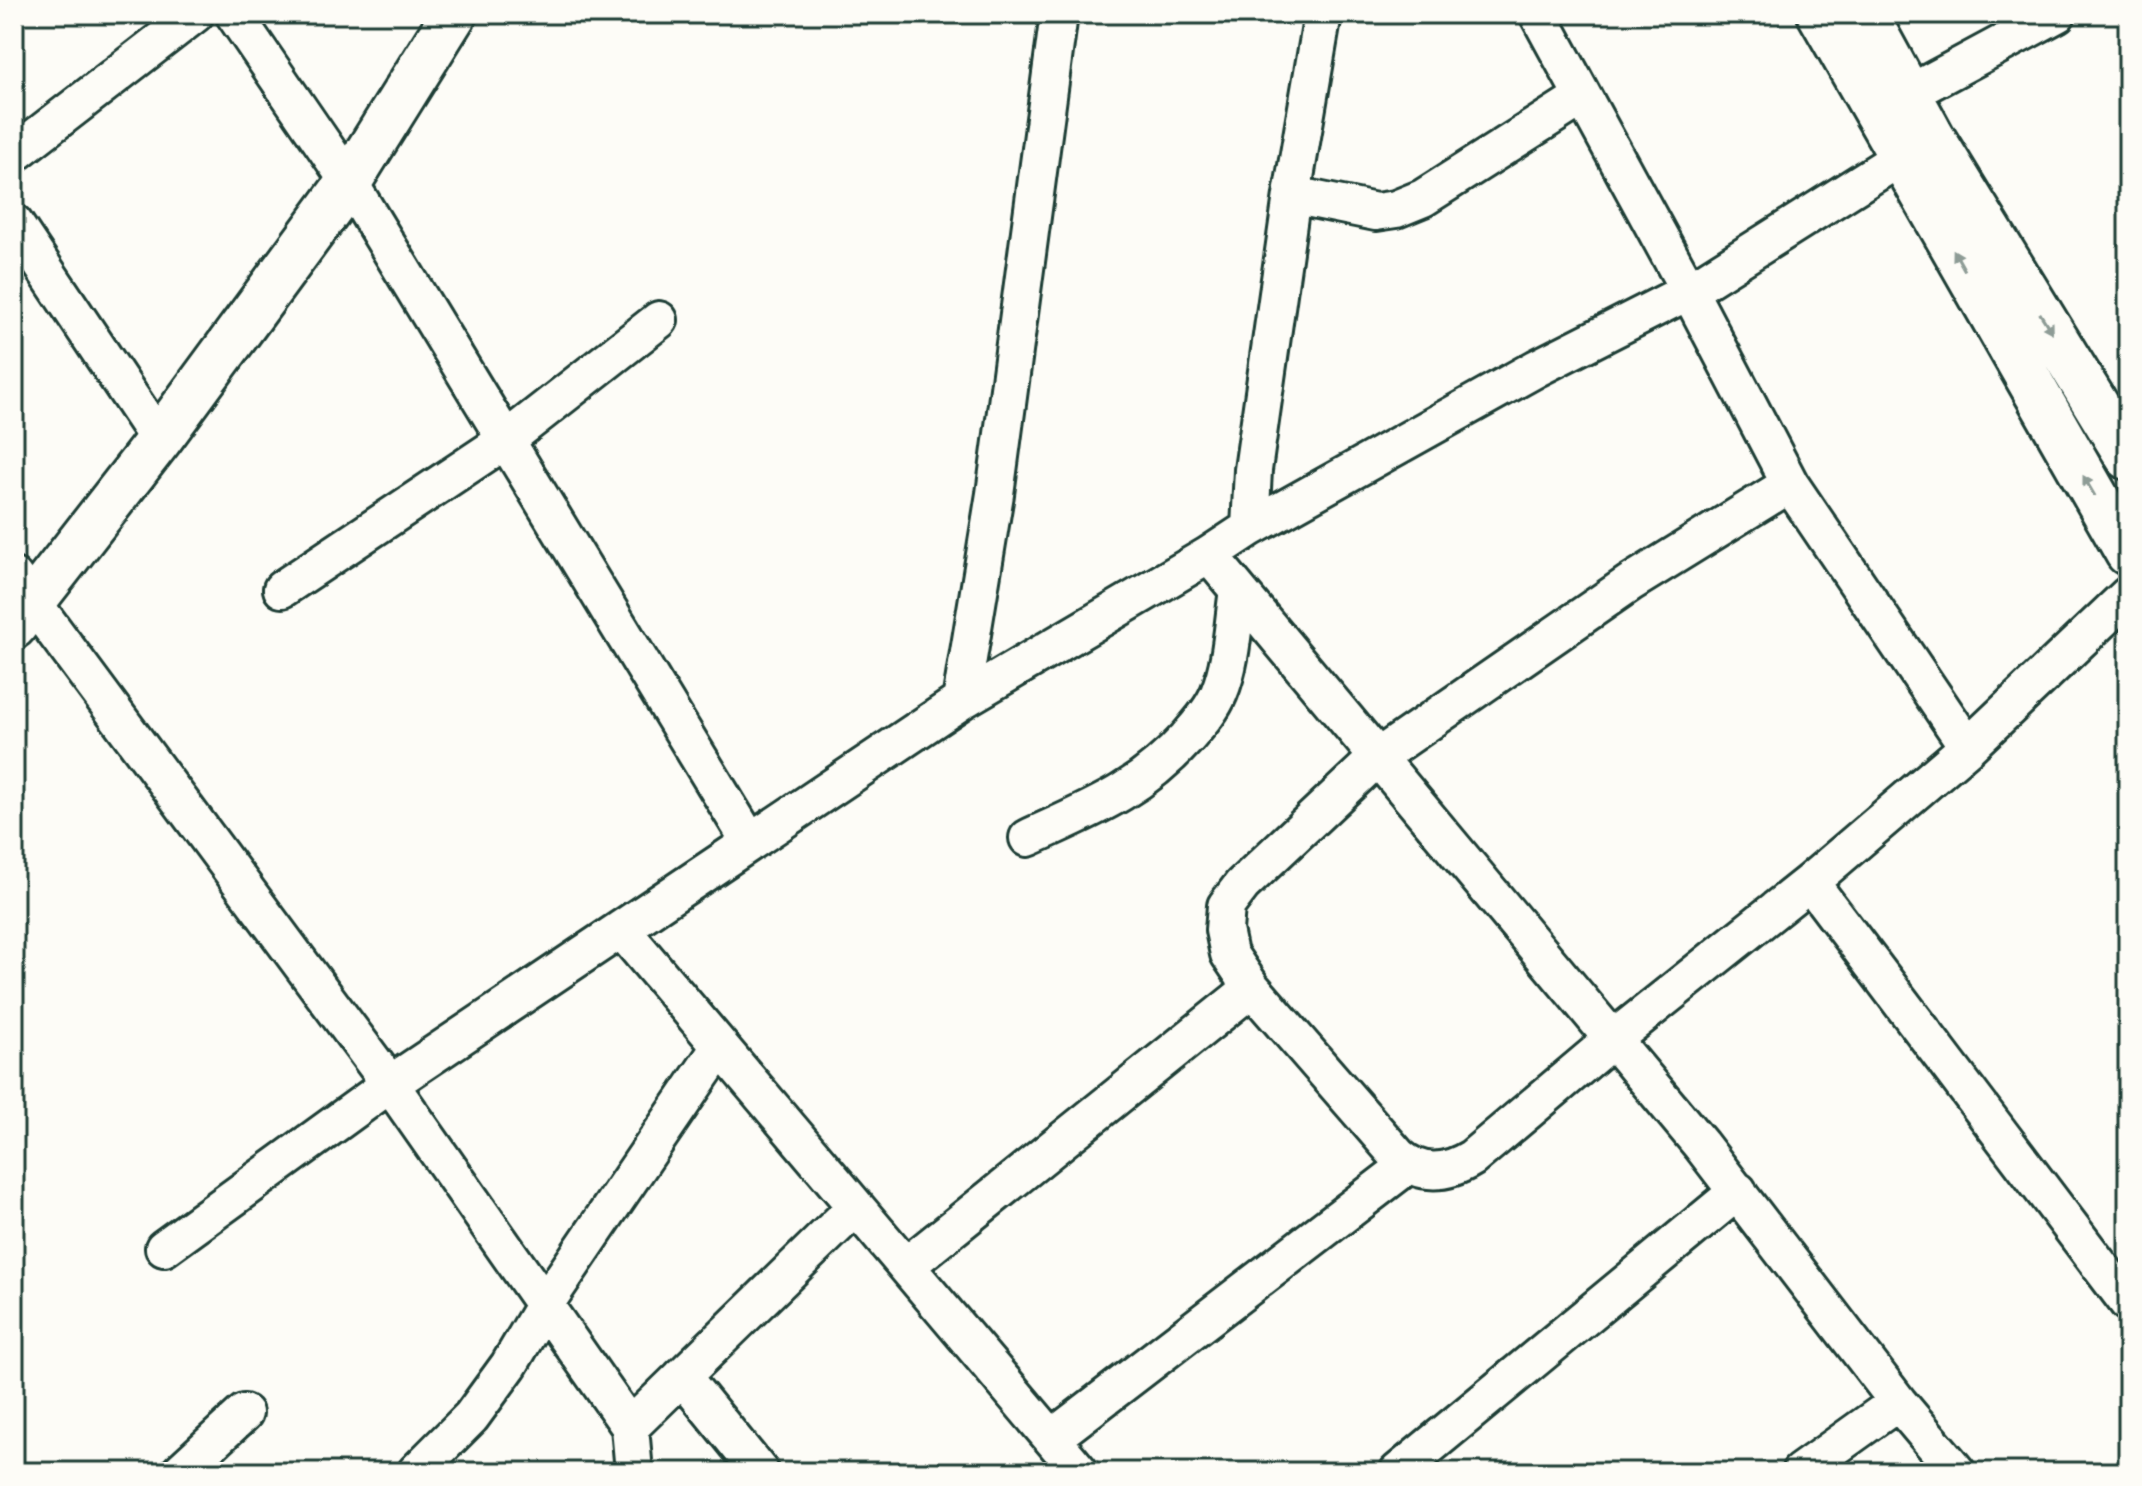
<svg xmlns="http://www.w3.org/2000/svg" width="2142" height="1486" font-family="Pangolin,sans-serif">
	<rect width="100%" height="100%" fill="#fdfcf7"/>
	<filter id="ink" filterUnits="userSpaceOnUse"><feTurbulence type="fractalNoise" baseFrequency=".0125" numOctaves="2"/><feDisplacementMap in="SourceGraphic" scale="16" xChannelSelector="R" yChannelSelector="G"/><feConvolveMatrix kernelMatrix="1 2 1 2 8 2 1 2 1" color-interpolation-filters="sRGB"/></filter>
	<g filter="url(#ink)">
		<g fill="none" stroke-linecap="round" stroke-linejoin="round">
			<g stroke="#1f3d34" stroke-width="42">
				<path id="minor" d="M234,14L349,182L750,842
					M1538,14L1689,291L1790,484L1630,583L1378,757L1242,885L1226,906L1224,930L1229,954L1252,988L1398,1156C1421,1176 1446,1174 1472,1158L1612,1040L1810,882L1968,747L2128,595
					M1908,94L2057,14
					M14,154L195,14
					M1292,195L1376,212L1396,209L1423,198L1582,97
					M14,223L159,440
					M1790,484L1968,747
					M1250,528L1253,470L1292,195L1323,14
					M1209,555L1701,1145L1898,1402L1957,1472
					M14,577L390,1084L961,701L1209,555L1250,528L1537,368L1689,291L1925,142
					M282,589L506,440L659,320
					M961,701L995,494L1059,14
					M1028,838C1091,809 1139,791 1187,738C1199,724 1212,710 1219,693C1232,662 1233,623 1238,590
					M1810,882L2128,1303
					M621,929L1080,1472
					M164,1248L390,1084L630,1427L634,1472
					M906,1266L1252,988
					M682,1376L760,1472
					M630,1427L856,1207
					M1052,1438L1408,1165
					M180,1472L244,1413
					M416,1472L471,1417L509,1365L545,1304L720,1047
					M1398,1472L1738,1191
					M1800,1472L1898,1402"/>
			</g>
			<g stroke="#1f3d34" stroke-width="50">
				<path id="tertiary" d="M1820,14L2128,553
					M1865,14L1932,137L2128,457
					M14,626L159,440L349,182L454,14"/>
			</g>
			<use href="#minor" stroke="#fdfcf7" stroke-width="36"/>
			<use href="#tertiary" stroke="#fdfcf7" stroke-width="44"/>
		</g>
		<defs><path id="oneway-solid" d="M-6-.8H1V-3.2L6.5 0L1 3.2V.8H-6Z" transform="scale(2)"/></defs>
		<g fill="#8e9c96">
			<use href="#oneway-solid" transform="translate(1959 260) rotate(-119)"/>
			<use href="#oneway-solid" transform="translate(2046 323) rotate(58)"/>
			<use href="#oneway-solid" transform="translate(2089 486) rotate(-120)"/>
		</g>
	</g>
	<rect width="2142" height="1486" fill="none" stroke="#fdfcf7" stroke-width="48"/>
	<rect x="24" y="24" width="2094" height="1438" fill="none" stroke="#1f3d34" stroke-width="3" filter="url(#ink)"/>
</svg>
